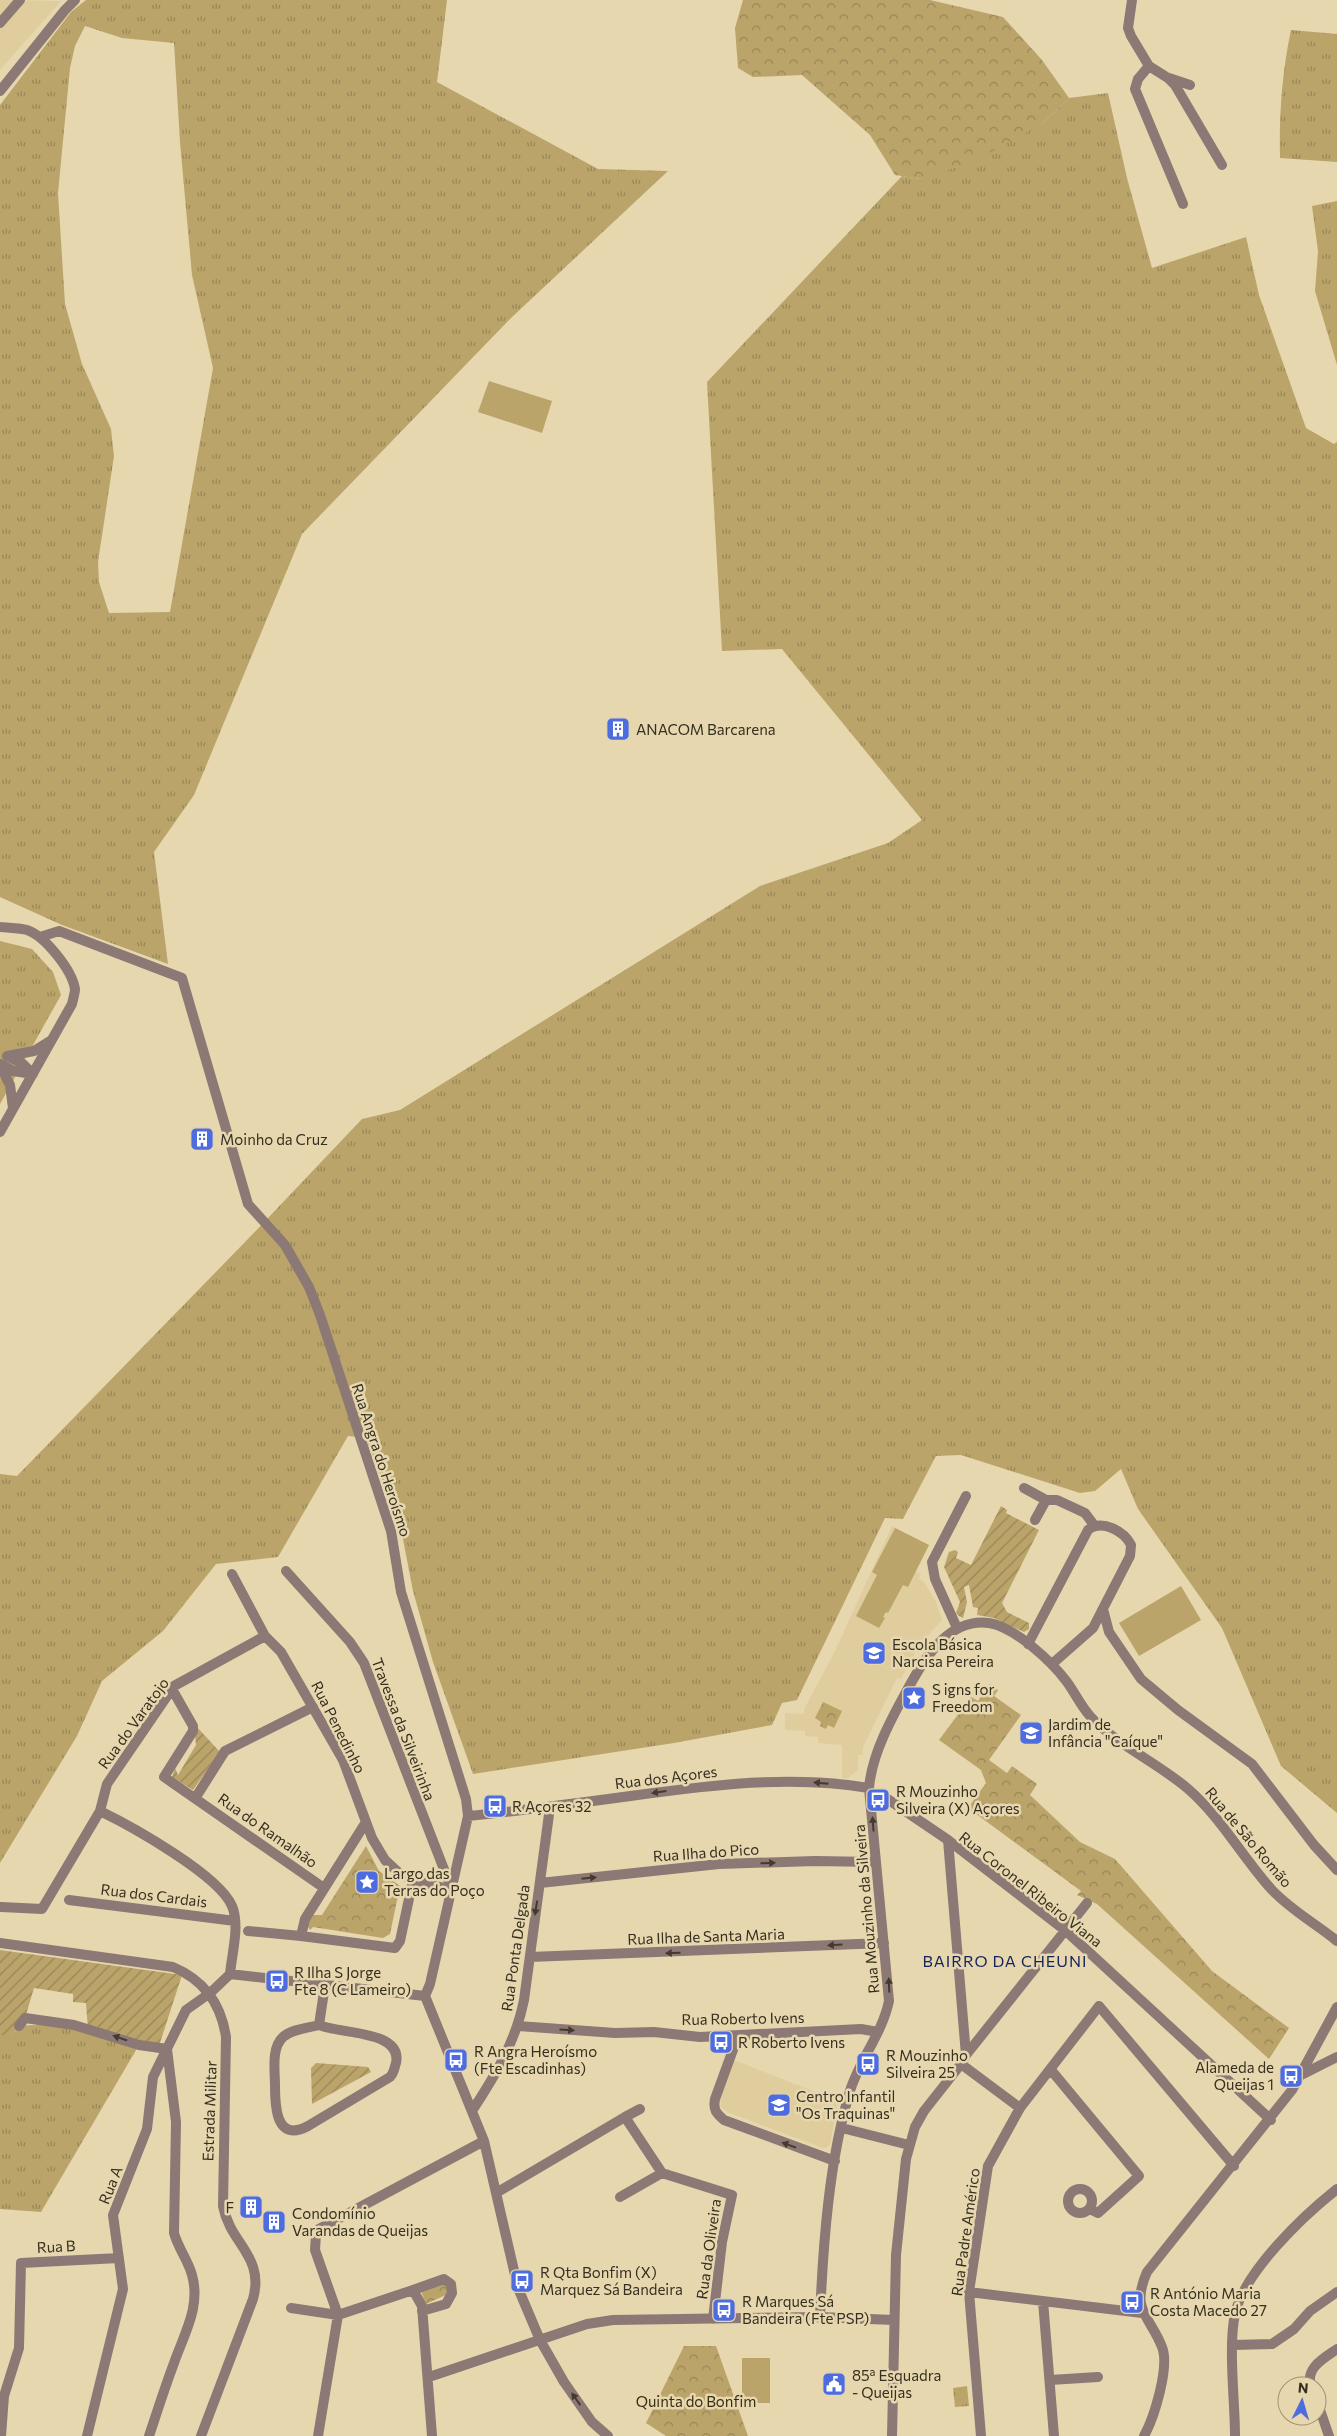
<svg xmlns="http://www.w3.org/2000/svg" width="1337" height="2436" font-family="Commissioner,sans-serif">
	<defs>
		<pattern id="grass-tufts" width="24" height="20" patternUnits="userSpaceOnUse" patternTransform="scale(1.25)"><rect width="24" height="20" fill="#baa46a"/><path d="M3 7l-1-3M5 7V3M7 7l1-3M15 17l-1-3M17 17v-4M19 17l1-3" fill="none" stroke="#988657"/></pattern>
		<pattern id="forest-crowns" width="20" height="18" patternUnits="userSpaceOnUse" patternTransform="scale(1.25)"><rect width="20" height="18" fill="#baa46a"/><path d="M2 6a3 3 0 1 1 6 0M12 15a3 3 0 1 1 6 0" fill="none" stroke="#988657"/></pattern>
		<pattern id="garden-furrows" width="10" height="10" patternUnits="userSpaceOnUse" patternTransform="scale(1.25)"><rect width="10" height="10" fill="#baa46a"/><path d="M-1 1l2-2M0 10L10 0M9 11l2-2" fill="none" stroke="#988657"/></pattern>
	</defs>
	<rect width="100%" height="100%" fill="#e7d7af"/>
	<path fill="#e0cd9e" d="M0,0L61,1L0,70Z
		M892,1526L929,1545L916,1571L921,1574L919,1579L924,1582L936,1602L942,1620L913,1652L915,1653L901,1679L897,1678L863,1747V1755H858V1770L848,1778H842V1745L818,1743V1737L805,1736V1731L785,1730V1713L804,1714V1709L835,1651Z
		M734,2060L838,2101L830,2145L825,2148L820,2147L727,2112L721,2107L720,2095Z"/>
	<path fill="url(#grass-tufts)" fill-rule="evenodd" d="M86,0H447L437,82L598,169L668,171L511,318L302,534L194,795L154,852L168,964L62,925L0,897V105L71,12ZM85,26L122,38L174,43L180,142L192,275L213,368L170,612L109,613L99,582L98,562L114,456L111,429L82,364L65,304L58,193L70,68L75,46Z
		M1291,30L1337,34V162L1280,158C1279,114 1282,73 1291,30Z
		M1108,93L1127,178L1152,268L1246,237L1259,295L1306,428L1334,444L1337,442V1813L1281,1766L1222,1628L1138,1509L1121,1469L1095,1491L1080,1493L961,1455L936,1456L903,1519L885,1518L797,1700L782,1703L772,1725L674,1743L473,1774L433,1662L413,1591L401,1529L366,1438L348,1436L278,1557L216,1564L163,1631L102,1681L77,1736L0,1863V1474L17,1476L247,1240L362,1119L400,1110L760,886L888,843L922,820L782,649L722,651L707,382L902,176L921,179L1043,123L1069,98Z
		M1337,201V365L1315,291L1318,251L1312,206Z
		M0,941L32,949L53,972L61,995L0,1104Z
		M63,2023L139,2045L41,2212L0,2209V2035H12L19,2026Z
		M967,2386L969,2406L955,2407L953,2388Z"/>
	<path fill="url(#forest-crowns)" d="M743,0H930L1003,17L1042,60L1069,98L1043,123L975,161L921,179L895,175L870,135L802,75L753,77L738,68L735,28Z
		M990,1684L998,1690L994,1696L1021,1715L989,1760L1007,1773L1012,1766L1037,1784L1030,1795L1080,1842L1115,1859L1212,1971L1289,2028L1269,2059L1097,1904L1077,1895L1081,1891L968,1808L986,1783L981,1770L939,1740L971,1697L978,1701Z
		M823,1702L842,1711L834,1728L828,1725L826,1729L820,1726L821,1722L815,1718Z
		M366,1846L379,1871L400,1886L390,1934L383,1938L313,1927L310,1930L307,1925L313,1915H322Z
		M442,2283L447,2286L448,2294L426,2304L421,2291Z
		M684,2346H716L748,2436H666L646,2423Z"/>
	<path fill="url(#garden-furrows)" d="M1001,1506L1007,1510L1006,1513L1039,1530L1002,1603L1007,1612L1029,1623V1629L1024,1632L994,1618L977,1615L978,1608L973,1607L969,1585L964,1587L967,1602L963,1618L959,1616L956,1613L960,1602L944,1567L949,1552L955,1550L958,1552L956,1558L971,1565Z
		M197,1727L220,1752L193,1790L172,1777L175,1768L178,1775L196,1745L195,1736Z
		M0,1950L182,1975L158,2049L88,2030L86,2003L73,2002V1994L34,1988L25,2018L12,2035H0Z
		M316,2063L368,2067L371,2072L312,2104L311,2068Z"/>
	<path fill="#baa46a" d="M489,381L552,401L542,433L478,412Z
		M895,1528L929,1545L908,1587L903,1585L888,1613L886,1612L883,1617L885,1618L879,1628L856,1616L877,1575L872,1572Z
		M1181,1586L1201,1620L1139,1656L1119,1623Z
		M742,2358H770V2403H742Z"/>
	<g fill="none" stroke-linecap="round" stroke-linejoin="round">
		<path stroke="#8c7875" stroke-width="10" d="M1132,0L1128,28L1131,36L1149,66L1168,78L1175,85L1222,165
			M0,23L20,0
			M1149,66L1138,79L1135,89L1183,204
			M1169,78L1190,85
			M40,937L59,931L182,978L248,1204L285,1245L309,1287L320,1315L391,1531L401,1592L466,1799L468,1816L430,1984L425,1996L484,2141L518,2288L540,2340L564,2382L592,2422L608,2436
			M1024,1488L1046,1500H1057L1085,1513L1094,1525
			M1035,1520L1046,1500
			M286,1571L350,1642L364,1663L452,1890
			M232,1574L265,1636L281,1652L343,1760L372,1838L385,1860L399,1873L413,1880L452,1890
			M1103,1609L1109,1632L1141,1679L1178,1710L1252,1764L1314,1845L1337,1870
			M957,1628L935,1579L932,1562L966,1496
			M1028,1644L1088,1530C1102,1519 1124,1531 1131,1545L1130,1556L1093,1628L1052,1664
			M172,1689L193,1726V1731L164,1777L324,1888
			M196,1797L225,1751L313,1707
			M886,1798L948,1840
			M100,1811C131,1826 219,1875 232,1906C240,1925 232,1953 230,1974
			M468,1816C520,1811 571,1804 623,1797C705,1786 787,1774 869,1788
			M366,1822L305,1919L301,1936L395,1948L400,1941L413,1880
			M540,1883L719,1864L815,1861L875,1862
			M69,1900L235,1921
			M1,1907L42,1909L100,1811L107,1784L174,1686L265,1636
			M248,1931L301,1936
			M530,1957L884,1943
			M319,2025C339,2034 403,2030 396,2063C394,2069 394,2073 390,2077L308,2126C276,2143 275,2107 275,2085C275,2071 271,2048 283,2037C292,2029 308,2028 319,2025Z
			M319,2025L325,1985
			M19,2026L25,2018L74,2025L139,2045L167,2049L176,2122L174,2233C178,2248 188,2260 192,2275C201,2307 184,2334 174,2363C165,2387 157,2412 149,2436
			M518,2026L615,2033L654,2032L700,2037L861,2029L878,2032
			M738,2036L715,2099C713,2110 716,2113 724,2120L835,2161
			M966,2055L1087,1903
			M1051,2070L1139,2176L1098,2213L1090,2209
			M1301,2075L1337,2057
			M1020,2108L961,2064L966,2055L948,1840L1066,1931L1271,2120
			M472,2111C495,2076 516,2041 524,2000L550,1807
			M625,2117L640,2109
			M842,2128L909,2145
			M1068 2201a12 12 0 1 1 24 0a12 12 0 1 1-24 0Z
			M496,2193L625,2117L662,2173L732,2195L722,2242L713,2319
			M620,2197L662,2173
			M413,2290L444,2279L451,2284L452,2293L446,2304L422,2311
			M969,2292L1142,2313
			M1043,2301L1054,2436
			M291,2308L338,2315L413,2290L422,2306L432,2436
			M820,2317C823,2245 829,2160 850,2091C860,2059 882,2034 889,2001L869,1788C872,1752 894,1714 911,1683C927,1654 951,1618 989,1623C1015,1627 1052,1662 1067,1682C1075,1693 1081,1706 1090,1716C1114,1743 1159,1764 1187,1788C1221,1817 1242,1857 1272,1890C1291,1910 1316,1924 1337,1941
			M1233,2345L1272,2344L1294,2329L1310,2311L1337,2292
			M429,2377L587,2324L613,2320L820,2317L894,2320
			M1050,2380L1098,2377
			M1311,2386C1305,2368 1324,2358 1337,2349
			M1317,2401L1329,2436
			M1,2436L4,2396L19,2348L21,2263L119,2258
			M87,2436L123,2289L113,2215L147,2129L153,2077L186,2010L210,1993L230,1974L425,1996
			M318,2436L338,2315L315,2250L316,2234L319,2229L484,2141
			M892,2436L896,2255L906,2159L915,2127L924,2111L961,2064
			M981,2436L969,2292L988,2166L1020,2108L1099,2006L1234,2166
			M1144,2436C1154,2418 1170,2367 1162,2347C1150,2316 1130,2310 1147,2272L1292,2090L1337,2007
			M1235,2436C1235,2401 1228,2347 1235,2314C1244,2272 1303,2216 1337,2189"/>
		<path stroke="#8c7875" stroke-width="10" d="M0,91L65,10L75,0
			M0,927C8,928 19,928 27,930C45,936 72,970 75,989C75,993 73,999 72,1004L0,1132
			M7,1056L34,1051L50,1041
			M8,1056L23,1064L33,1074
			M1,1064L13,1071L33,1074
			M0,1065L10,1085L13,1108
			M0,1943L173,1967C204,1980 221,2003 226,2037L223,2206C230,2244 265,2256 253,2299L201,2436"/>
	</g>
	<defs><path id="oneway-solid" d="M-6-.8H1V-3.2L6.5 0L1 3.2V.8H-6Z" transform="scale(1.25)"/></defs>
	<g fill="#433b2e">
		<use href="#oneway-solid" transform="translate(821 1783) rotate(-175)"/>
		<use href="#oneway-solid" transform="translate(659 1792) rotate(172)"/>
		<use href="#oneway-solid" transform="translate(873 1824) rotate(-94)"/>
		<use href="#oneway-solid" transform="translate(768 1863) rotate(-2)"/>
		<use href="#oneway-solid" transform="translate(589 1878) rotate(-6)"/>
		<use href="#oneway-solid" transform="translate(536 1908) rotate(99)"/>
		<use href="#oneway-solid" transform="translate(835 1945) rotate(177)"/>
		<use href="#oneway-solid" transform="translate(673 1953) rotate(178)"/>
		<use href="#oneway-solid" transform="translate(889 1985) rotate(-92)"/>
		<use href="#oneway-solid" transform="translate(567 2030) rotate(4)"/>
		<use href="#oneway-solid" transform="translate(120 2038) rotate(-161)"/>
		<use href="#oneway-solid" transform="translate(789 2145) rotate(-160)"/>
		<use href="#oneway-solid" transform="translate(576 2399) rotate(-125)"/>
	</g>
	<defs>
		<g id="building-square" transform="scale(1.25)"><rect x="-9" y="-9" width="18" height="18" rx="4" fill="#4d6ce0" stroke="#e7d7af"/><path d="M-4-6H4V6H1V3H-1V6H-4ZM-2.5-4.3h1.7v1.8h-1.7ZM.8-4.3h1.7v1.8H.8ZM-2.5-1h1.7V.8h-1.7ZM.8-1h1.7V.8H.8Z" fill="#fff"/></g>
		<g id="school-square" transform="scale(1.25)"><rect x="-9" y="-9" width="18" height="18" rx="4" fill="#4d6ce0" stroke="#e7d7af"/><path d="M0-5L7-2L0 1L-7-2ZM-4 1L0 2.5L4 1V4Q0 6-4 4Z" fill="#fff"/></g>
		<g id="sight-square" transform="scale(1.25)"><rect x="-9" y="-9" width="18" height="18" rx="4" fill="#4d6ce0" stroke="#e7d7af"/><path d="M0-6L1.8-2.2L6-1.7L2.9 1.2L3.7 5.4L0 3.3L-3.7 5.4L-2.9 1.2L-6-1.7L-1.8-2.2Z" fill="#fff"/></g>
		<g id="bus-square" transform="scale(1.25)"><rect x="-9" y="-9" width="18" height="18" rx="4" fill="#4d6ce0" stroke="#e7d7af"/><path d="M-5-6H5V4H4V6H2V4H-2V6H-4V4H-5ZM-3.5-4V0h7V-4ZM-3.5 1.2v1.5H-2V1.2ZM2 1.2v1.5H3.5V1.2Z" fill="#fff"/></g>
		<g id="civic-square" transform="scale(1.25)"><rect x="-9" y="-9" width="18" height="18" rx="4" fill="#4d6ce0" stroke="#e7d7af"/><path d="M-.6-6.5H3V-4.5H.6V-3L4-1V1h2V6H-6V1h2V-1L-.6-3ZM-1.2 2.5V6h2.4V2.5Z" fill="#fff"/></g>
	</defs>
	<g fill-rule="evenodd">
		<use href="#building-square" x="618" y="729"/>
		<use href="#building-square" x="202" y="1139"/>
		<use href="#school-square" x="874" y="1653"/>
		<use href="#sight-square" x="914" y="1698"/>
		<use href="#school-square" x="1031" y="1733"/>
		<use href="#bus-square" x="878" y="1800"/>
		<use href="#bus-square" x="495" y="1806"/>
		<use href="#sight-square" x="367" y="1882"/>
		<use href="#bus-square" x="277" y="1981"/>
		<use href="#bus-square" x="721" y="2042"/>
		<use href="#bus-square" x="456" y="2060"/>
		<use href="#bus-square" x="868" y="2064"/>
		<use href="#bus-square" x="1291" y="2076"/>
		<use href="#school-square" x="779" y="2105"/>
		<use href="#building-square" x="251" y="2207"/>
		<use href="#building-square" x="274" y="2222"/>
		<use href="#bus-square" x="522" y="2281"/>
		<use href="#bus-square" x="1132" y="2302"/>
		<use href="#bus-square" x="724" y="2310"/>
		<use href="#civic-square" x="834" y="2384"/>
	</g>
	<g text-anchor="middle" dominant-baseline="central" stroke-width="5" stroke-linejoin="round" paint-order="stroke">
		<g font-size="15" fill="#363021" stroke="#e7d7af" text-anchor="start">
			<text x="636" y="729">ANACOM Barcarena</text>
			<text x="220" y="1139">Moinho da Cruz</text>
			<text x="892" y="1644">Escola Básica<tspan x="892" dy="17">Narcisa Pereira</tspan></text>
			<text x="932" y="1689">S igns for<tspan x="932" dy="17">Freedom</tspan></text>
			<text x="1048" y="1724">Jardim de<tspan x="1048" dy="17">Infância "Caíque"</tspan></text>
			<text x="896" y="1791">R Mouzinho<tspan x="896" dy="17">Silveira (X) Açores</tspan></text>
			<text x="512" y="1806">R Açores 32</text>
			<text x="384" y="1873">Largo das<tspan x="384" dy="17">Terras do Poço</tspan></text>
			<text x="294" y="1972">R Ilha S Jorge<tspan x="294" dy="17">Fte 8 (C Lameiro)</tspan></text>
			<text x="738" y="2042">R Roberto Ivens</text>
			<text x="474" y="2051">R Angra Heroísmo<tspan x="474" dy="17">(Fte Escadinhas)</tspan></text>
			<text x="886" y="2055">R Mouzinho<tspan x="886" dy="17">Silveira 25</tspan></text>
			<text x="1274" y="2067" text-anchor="end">Alameda de<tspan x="1274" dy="17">Queijas 1</tspan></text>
			<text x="796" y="2096">Centro Infantil<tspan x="796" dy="17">"Os Traquinas"</tspan></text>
			<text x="234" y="2207" text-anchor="end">F</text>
			<text x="292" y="2213">Condomínio<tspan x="292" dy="17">Varandas de Queijas</tspan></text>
			<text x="540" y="2272">R Qta Bonfim (X)<tspan x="540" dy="17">Marquez Sá Bandeira</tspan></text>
			<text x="1150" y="2293">R António Maria<tspan x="1150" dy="17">Costa Macedo 27</tspan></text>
			<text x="742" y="2301">R Marques Sá<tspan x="742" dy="17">Bandeira (Fte PSP)</tspan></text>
			<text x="852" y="2375">85ª Esquadra<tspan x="852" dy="17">- Queijas</tspan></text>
		</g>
		<g font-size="15" fill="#363021" stroke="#e7d7af">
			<text transform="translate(382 1460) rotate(72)">Rua Angra do Heroísmo</text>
			<text transform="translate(133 1723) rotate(-54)">Rua do Varatojo</text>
			<text transform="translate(339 1727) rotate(63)">Rua Penedinho</text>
			<text transform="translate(404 1729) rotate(69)">Travessa da Silveirinha</text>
			<text transform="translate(666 1777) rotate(-7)">Rua dos Açores</text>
			<text transform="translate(268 1830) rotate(35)">Rua do Ramalhão</text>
			<text transform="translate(1249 1837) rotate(50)">Rua de São Romão</text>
			<text transform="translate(706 1852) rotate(-4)">Rua Ilha do Pico</text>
			<text transform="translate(1031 1889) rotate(38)">Rua Coronel Ribeiro Viana</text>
			<text transform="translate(154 1895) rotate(7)">Rua dos Cardais</text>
			<text transform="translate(866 1909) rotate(-95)">Rua Mouzinho da Silveira</text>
			<text transform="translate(706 1936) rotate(-2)">Rua Ilha de Santa Maria</text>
			<text transform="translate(515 1948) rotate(-82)">Rua Ponta Delgada</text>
			<text transform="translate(743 2018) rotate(-1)">Rua Roberto Ivens</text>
			<text transform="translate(209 2111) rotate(-88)">Estrada Militar</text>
			<text transform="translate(110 2185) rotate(-68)">Rua A</text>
			<text transform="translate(965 2232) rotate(-82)">Rua Padre Américo</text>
			<text transform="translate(56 2246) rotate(-3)">Rua B</text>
			<text transform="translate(708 2249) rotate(-82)">Rua da Oliveira</text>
		</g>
		<g font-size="15" fill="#372d11" stroke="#e7d7af">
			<text x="696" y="2401">Quinta do Bonfim</text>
		</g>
		<g font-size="16" letter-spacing="1" fill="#16235a" stroke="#e7d7af">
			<text x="1005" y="1960">BAIRRO DA CHEUNI</text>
		</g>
	</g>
	<g transform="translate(1302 2401) rotate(5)"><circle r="24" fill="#e7d7af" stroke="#a09476"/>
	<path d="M0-4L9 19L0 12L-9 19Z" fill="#4d6ce0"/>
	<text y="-8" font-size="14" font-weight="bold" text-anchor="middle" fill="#363021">N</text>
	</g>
</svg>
